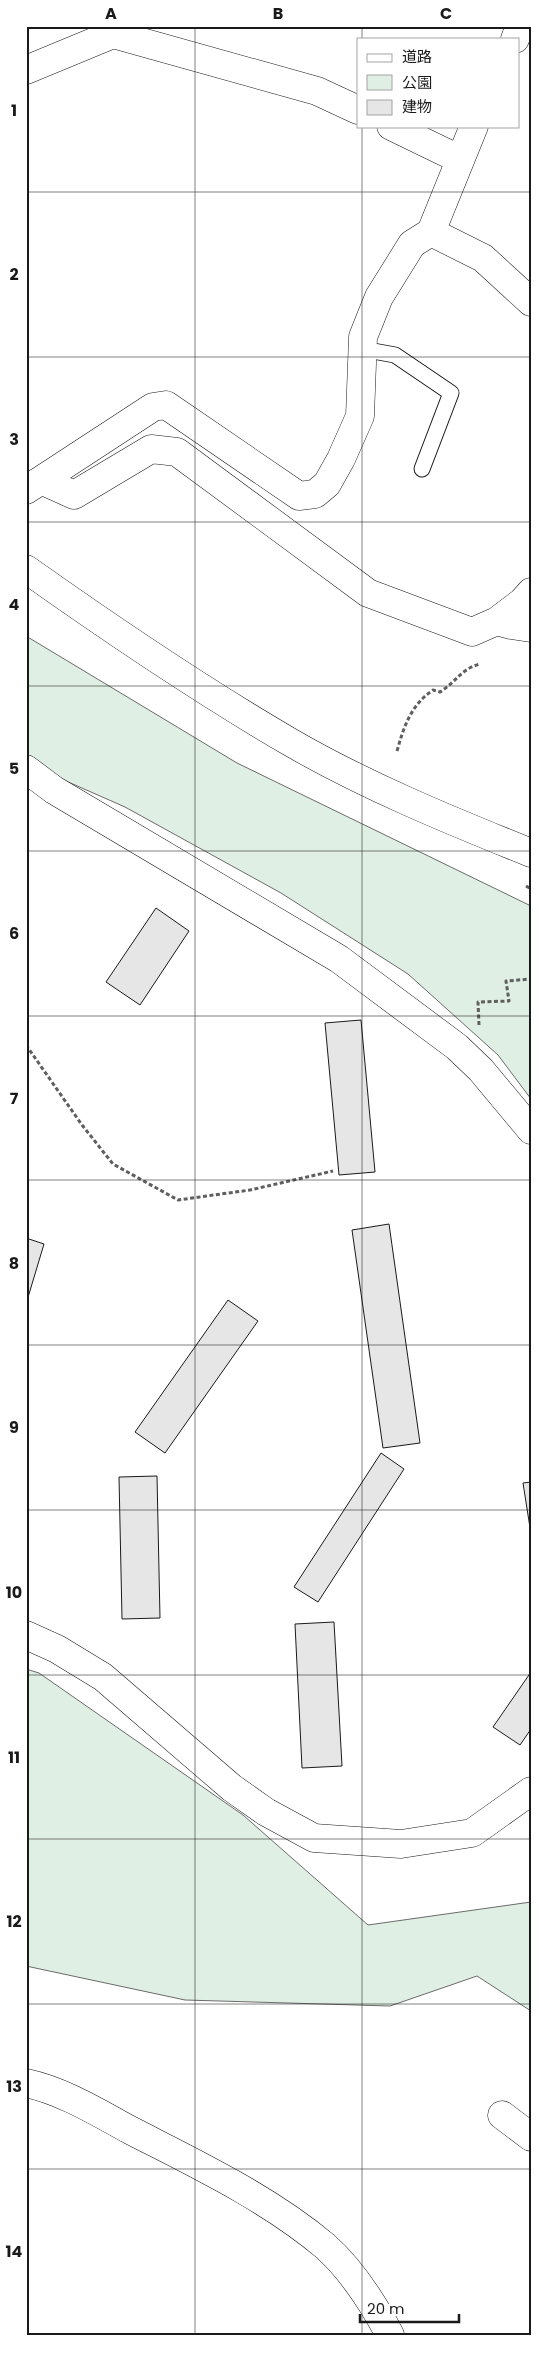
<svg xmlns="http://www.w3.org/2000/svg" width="557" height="2361" font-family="Poppins,'Noto Sans JP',sans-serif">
	<rect width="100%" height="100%" fill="#fff"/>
	<path fill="#e0efe3" stroke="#6a6a6a" d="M26,636L237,763L531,906V1099L498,1055L408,974L281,893L125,807L41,770L26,758Z
		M26,1669L39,1673L243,1815L368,1925L531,1902V2011L477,1976L390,2006L185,2000L26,1966Z"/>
	<path fill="#e6e6e6" stroke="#1a1a1a" d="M156,908L189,931L140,1005L106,982Z
		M361,1020L375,1172L339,1175L325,1023Z
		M389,1224L420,1443L383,1448L352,1230Z
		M26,1238L44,1244L26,1304Z
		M228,1300L258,1321L165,1453L135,1432Z
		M381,1453L404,1469L318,1602L294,1587Z
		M157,1476L160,1618L122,1619L119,1477Z
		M531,1482V1534L523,1483Z
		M334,1622L342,1766L302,1768L295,1624Z
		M531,1672V1729L520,1745L493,1727Z"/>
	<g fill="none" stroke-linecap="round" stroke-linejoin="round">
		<g stroke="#1a1a1a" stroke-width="17">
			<path id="service" d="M362,349L395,355L451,393L422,469"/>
		</g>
		<g stroke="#1a1a1a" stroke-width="29">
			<path id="minor" d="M113,34L317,91L358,110
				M515,39L520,26
				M26,70L113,34L118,26
				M391,126L459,159
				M431,232L474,126
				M41,480L74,495L151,449L177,452L368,593L472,632L497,621L511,625L531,628
				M26,490L153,407L166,405L299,496L315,494L327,484L341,459L360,416L363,337L379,297L412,244L431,232L483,258L531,302
				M497,621L522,602L531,592
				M26,769L54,790L339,959L457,1047L481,1070L531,1130
				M26,1635L57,1649L103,1677L232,1788L266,1812L314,1838L401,1844L472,1833L531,1791
				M502,2115L531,2137"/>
		</g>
		<g stroke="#1a1a1a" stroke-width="29">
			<path id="tertiary" d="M26,569C112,630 199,689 290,742C366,786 449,820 531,853
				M26,2083C63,2091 97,2112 130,2130C196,2164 268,2198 325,2246C352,2270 373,2303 390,2335"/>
		</g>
		<path stroke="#5f5f5f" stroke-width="3" stroke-dasharray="4 2.5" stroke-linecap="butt" d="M397,751C404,726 411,705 433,690L440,692C457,681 461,669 480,664
			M526,886L531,889
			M479,1025L478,1002L509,1001L506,981L531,979
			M26,1045L82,1125L113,1164L178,1200L250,1190L333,1171"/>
		<use href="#service" stroke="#fff" stroke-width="15"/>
		<use href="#minor" stroke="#fff" stroke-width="28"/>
		<use href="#tertiary" stroke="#fff" stroke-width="28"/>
	</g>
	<path fill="none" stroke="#1a1a1a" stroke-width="1" stroke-opacity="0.55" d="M195,26V2335M362,26V39M362,126V2335M26,192H531M26,357H531M26,522H531M26,686H531M26,851H531M26,1016H531M26,1180H531M26,1345H531M26,1510H531M26,1675H531M26,1839H531M26,2004H531M26,2169H531"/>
	<rect width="557" height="2361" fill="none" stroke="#ffffff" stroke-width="55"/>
	<rect x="357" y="38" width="162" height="90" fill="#ffffff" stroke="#a3a3a3"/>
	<rect x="367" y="54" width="25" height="8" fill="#ffffff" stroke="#a3a3a3"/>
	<text x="402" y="62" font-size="15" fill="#1a1a1a">道路</text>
	<rect x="367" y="75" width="25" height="15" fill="#e0efe3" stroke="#a3a3a3"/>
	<text x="402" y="88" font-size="15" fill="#1a1a1a">公園</text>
	<rect x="367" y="100" width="25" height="15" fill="#e6e6e6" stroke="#a3a3a3"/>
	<text x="402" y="112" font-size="15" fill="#1a1a1a">建物</text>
	<path d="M360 2314v8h99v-8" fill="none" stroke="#1a1a1a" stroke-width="2.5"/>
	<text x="367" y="2314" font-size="15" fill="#1a1a1a" stroke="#ffffff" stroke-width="4" paint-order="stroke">20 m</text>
	<rect x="28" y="28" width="502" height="2306" fill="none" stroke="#1a1a1a" stroke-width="2"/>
	<g font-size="16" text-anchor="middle" font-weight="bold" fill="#1a1a1a">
		<text x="111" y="19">A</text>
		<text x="278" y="19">B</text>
		<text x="446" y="19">C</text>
		<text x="14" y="116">1</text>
		<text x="14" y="280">2</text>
		<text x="14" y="445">3</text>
		<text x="14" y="610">4</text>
		<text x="14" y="774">5</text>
		<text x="14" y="939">6</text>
		<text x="14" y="1104">7</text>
		<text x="14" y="1269">8</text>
		<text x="14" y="1433">9</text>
		<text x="14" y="1598">10</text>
		<text x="14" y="1763">11</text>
		<text x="14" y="1927">12</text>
		<text x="14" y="2092">13</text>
		<text x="14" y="2257">14</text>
	</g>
</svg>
